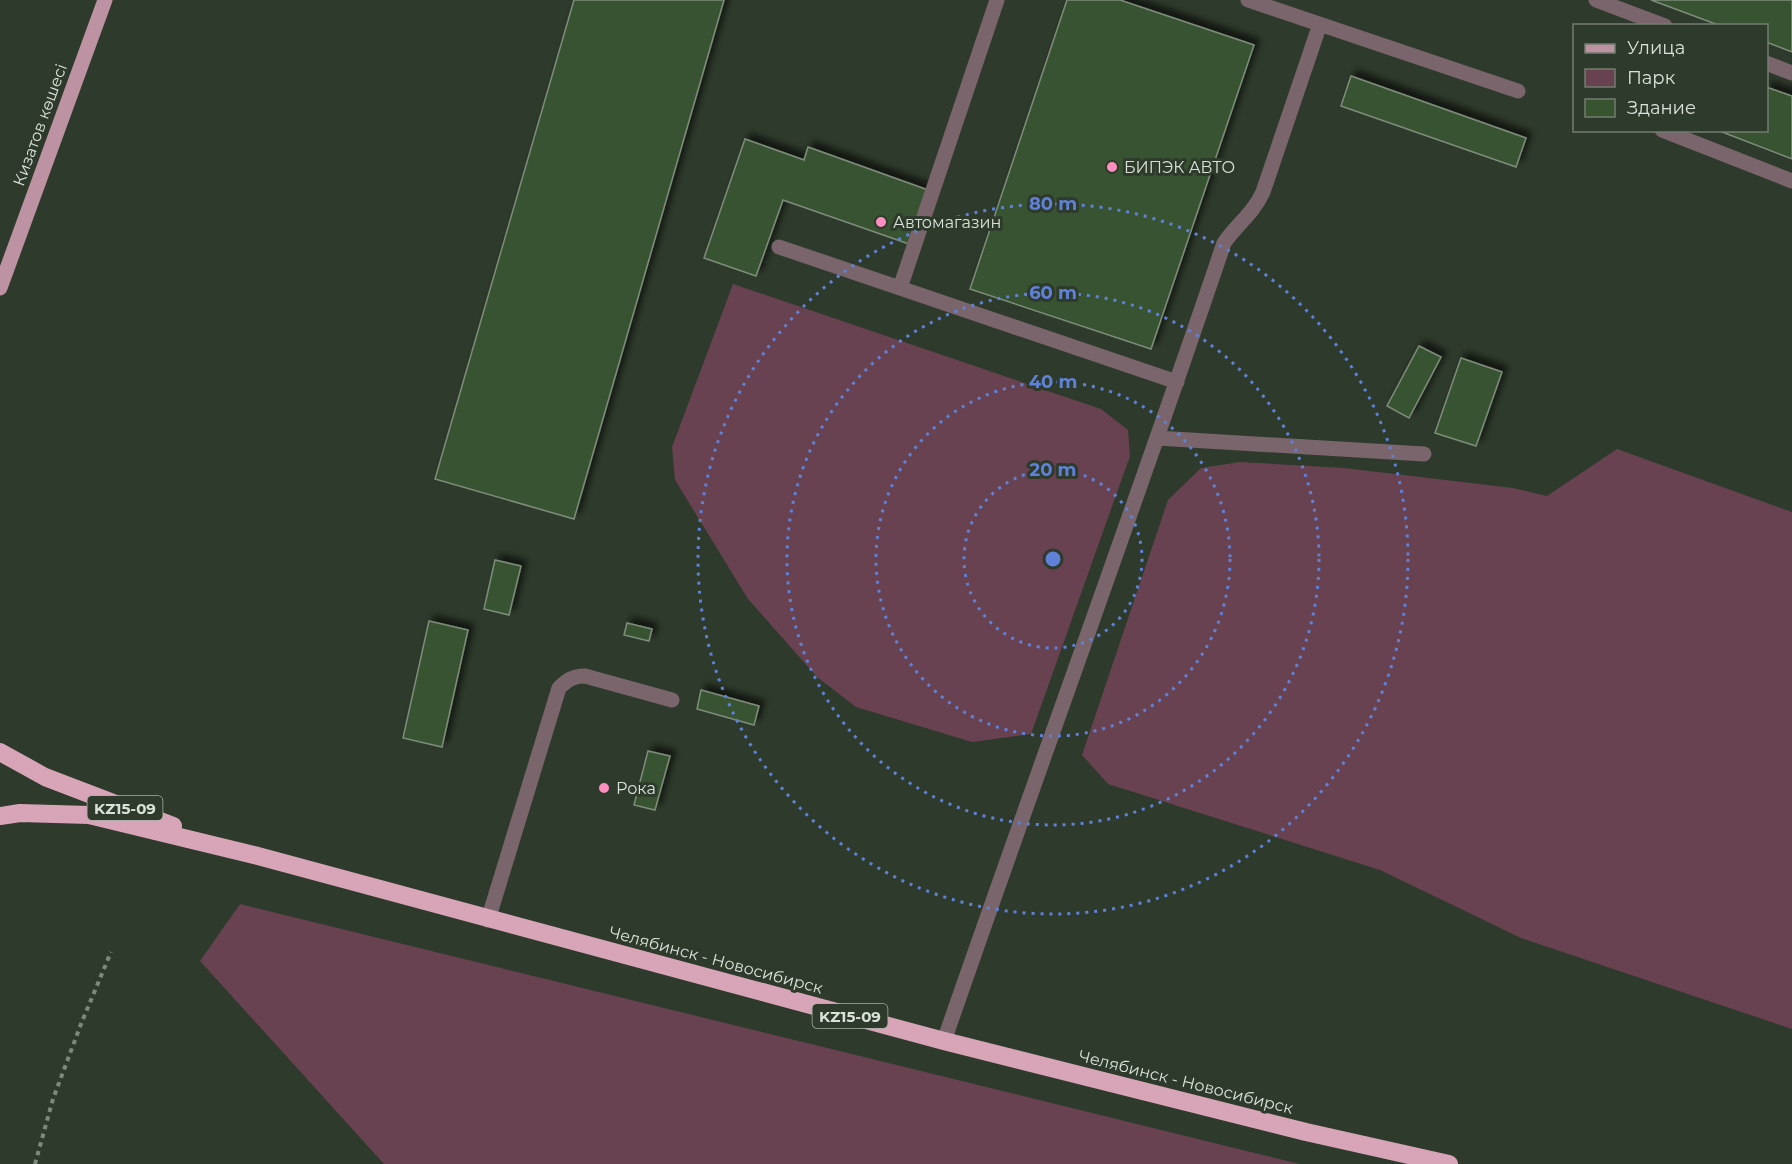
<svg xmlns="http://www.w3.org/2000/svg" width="1792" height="1164" font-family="Montserrat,sans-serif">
	<defs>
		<filter id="shadow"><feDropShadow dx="5.5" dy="-5.5" stdDeviation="3" flood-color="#0009"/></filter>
	</defs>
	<rect width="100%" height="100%" fill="#2e3a2b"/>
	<path fill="#684251" d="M733,284L1101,409L1128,430L1130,456L1031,734L972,742L856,707L817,677L748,599L675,480L672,447Z
		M1617,449L1792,512V1029L1521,938L1380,870L1108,784L1082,755L1168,500L1201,468L1240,462L1344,468L1513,488L1547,496Z
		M240,904L1300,1164H384L200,961Z"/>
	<path fill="#385330" stroke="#7e8c7b" stroke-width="1.5" filter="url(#shadow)" d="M574,0H724L574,519L435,479Z
		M1067,0H1120L1254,45L1151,349L970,289Z
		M1651,0H1792V52L1766,42V26H1721Z
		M1351,76L1526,138L1516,167L1341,106Z
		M1766,87L1792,96V159L1717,130H1766Z
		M745,139L804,160L808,147L928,190L909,244L783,200L756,276L704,258Z
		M1419,346L1441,357L1409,418L1387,406Z
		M1461,358L1502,372L1476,446L1435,433Z
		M495,560L521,566L509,615L484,609Z
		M429,621L468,630L442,747L403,738Z
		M627,623L652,629L649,641L624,635Z
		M701,690L759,706L754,725L697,709Z
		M648,751L670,756L655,810L634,805Z"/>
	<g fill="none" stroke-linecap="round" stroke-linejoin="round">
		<path stroke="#7e897c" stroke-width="4" stroke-dasharray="4.5 4.5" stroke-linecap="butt" d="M35,1164L53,1099L81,1024L111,952"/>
		<path stroke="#7a656d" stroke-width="15" d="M1248,0L1518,91
			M1596,0L1665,26
			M1766,63L1792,73
			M1662,130L1792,181
			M779,247L1177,382
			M900,288L997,0
			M1157,438L1424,454
			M488,920L559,688C567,680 573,676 585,676L672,700
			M944,1041C1036,775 1134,510 1224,243C1238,223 1253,214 1263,192L1320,24"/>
		<path stroke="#bd92a3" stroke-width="15" d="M0,288L105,0"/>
		<path stroke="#d7a4b8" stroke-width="18" d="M0,752L45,777L173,826
			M0,816L20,813L89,815L254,855L944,1041L1306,1132L1449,1164"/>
	</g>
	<g fill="none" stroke="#5f82d8" stroke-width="3" stroke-dasharray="3 6">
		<circle cx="1053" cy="559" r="89"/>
		<circle cx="1053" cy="559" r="177"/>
		<circle cx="1053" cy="559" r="266"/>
		<circle cx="1053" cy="559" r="355"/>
	</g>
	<g fill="#fd8ebf" stroke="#2e3a2b" stroke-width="2">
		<circle cx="1112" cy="167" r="6"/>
		<circle cx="881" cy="222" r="6"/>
		<circle cx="604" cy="788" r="6"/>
	</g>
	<g text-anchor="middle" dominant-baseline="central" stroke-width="6" stroke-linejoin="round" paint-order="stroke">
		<g fill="#2e3a2b" stroke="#a6b0a4" stroke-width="1.5">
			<rect x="87.5" y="796" width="75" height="24" rx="4.5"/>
			<rect x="812.5" y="1004" width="75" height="24" rx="4.5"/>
		</g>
		<g font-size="15" font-weight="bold" fill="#dae2d8">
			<text x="125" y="808">KZ15-09</text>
			<text x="850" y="1016">KZ15-09</text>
		</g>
		<g font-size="16" fill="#dae2d8" stroke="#2e3a2b">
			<text transform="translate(40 125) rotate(-70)">Кизатов көшесі</text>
			<text transform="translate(716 960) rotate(15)">Челябинск - Новосибирск</text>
			<text transform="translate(1186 1082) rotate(14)">Челябинск - Новосибирск</text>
		</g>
		<g font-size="16" fill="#dae2d8" stroke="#2e3a2b" text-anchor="start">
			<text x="1124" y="167">БИПЭК АВТО</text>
			<text x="893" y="222">Автомагазин</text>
			<text x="616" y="788">Рока</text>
		</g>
	</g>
	<circle cx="1053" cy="559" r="9" fill="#5f82d8" stroke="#2e3a2b" stroke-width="3"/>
	<g font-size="18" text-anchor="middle" font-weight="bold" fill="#5f82d8" stroke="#2e3a2b" stroke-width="6" stroke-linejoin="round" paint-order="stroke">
		<text x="1053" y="210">80 m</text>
		<text x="1053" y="299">60 m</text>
		<text x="1053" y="388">40 m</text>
		<text x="1053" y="476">20 m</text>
	</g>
	<rect x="1573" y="24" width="195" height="108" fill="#2e3a2b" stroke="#737d70" stroke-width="1.5"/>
	<rect x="1585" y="44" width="30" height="9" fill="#bd92a3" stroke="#737d70" stroke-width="1.5"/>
	<text x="1627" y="54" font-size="18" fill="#dae2d8">Улица</text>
	<rect x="1585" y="69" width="30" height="18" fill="#684251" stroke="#737d70" stroke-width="1.5"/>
	<text x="1627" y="84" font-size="18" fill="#dae2d8">Парк</text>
	<rect x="1585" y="99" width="30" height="18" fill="#385330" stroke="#737d70" stroke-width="1.5"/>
	<text x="1627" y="114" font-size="18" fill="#dae2d8">Здание</text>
</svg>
